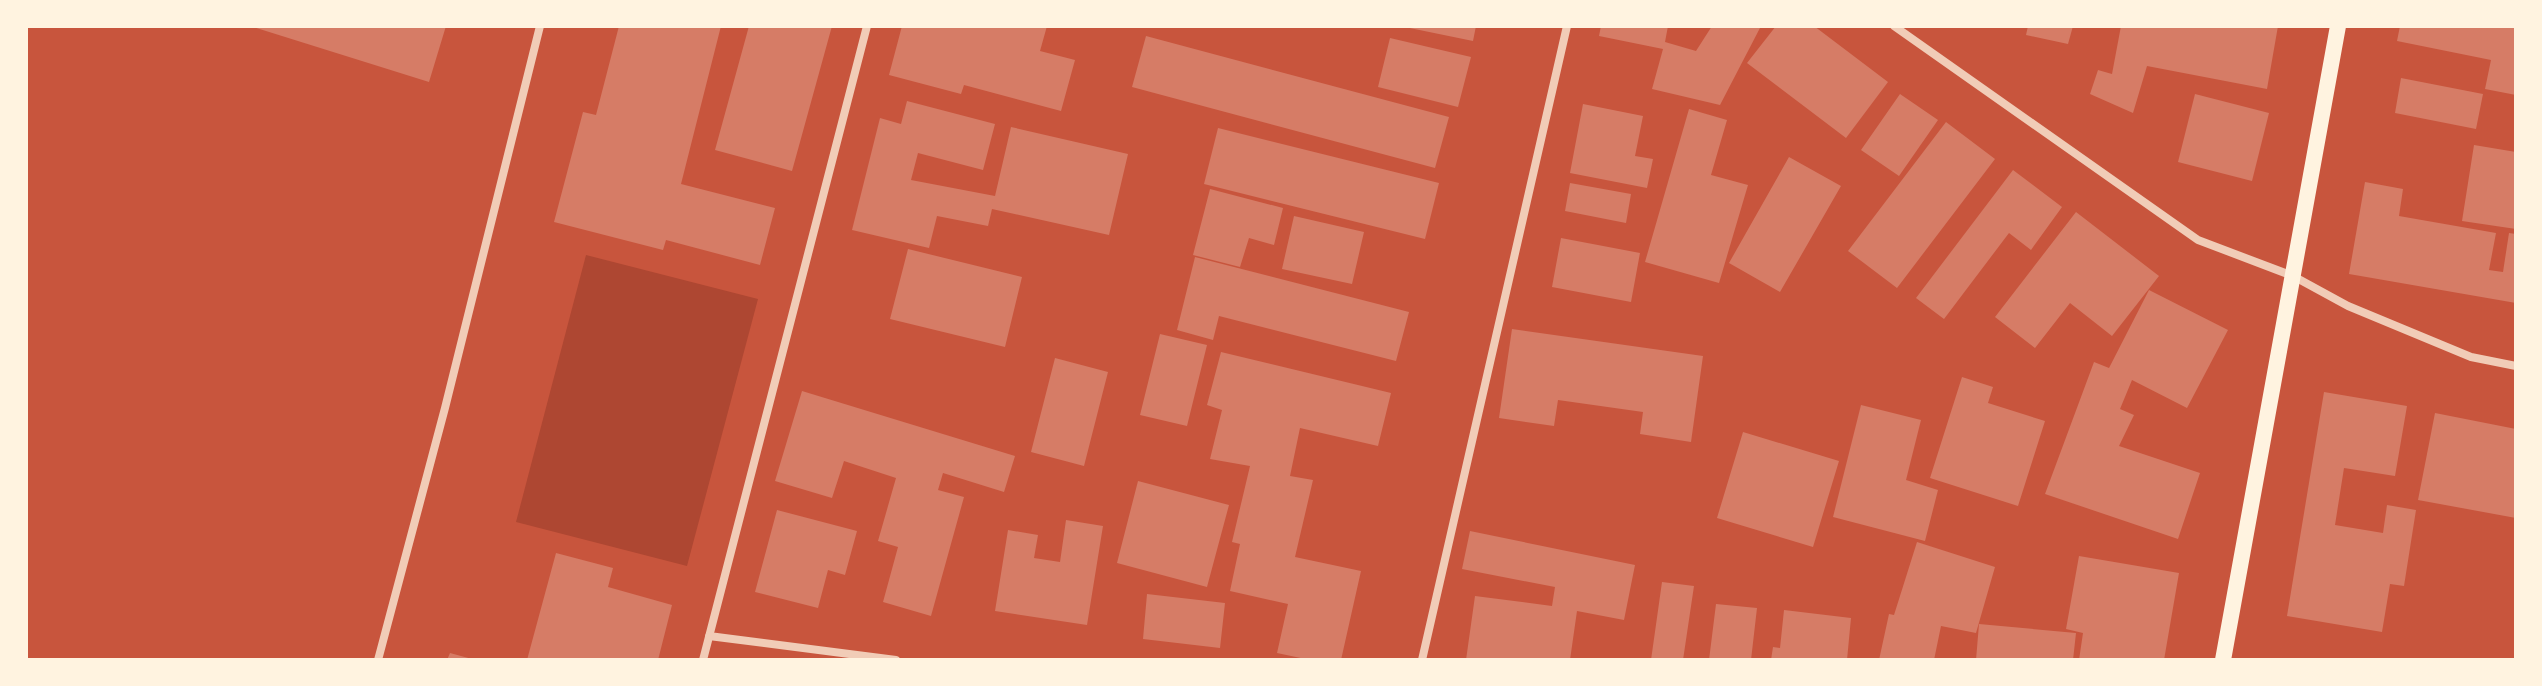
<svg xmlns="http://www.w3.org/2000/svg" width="2542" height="686" font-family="Ubuntu,sans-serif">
	<rect width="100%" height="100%" fill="#c8553d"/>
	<path fill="#ae4732" d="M586,255L758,299L687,566L516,522Z"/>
	<path fill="#d67c66" d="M250,26H446L429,82Z
		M619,26H721L681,184L775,208L760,265L666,240L663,250L554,222L583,112L596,115Z
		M749,26H832L792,171L715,150Z
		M902,26H1047L1040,51L1075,60L1061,111L964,85L961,94L889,75Z
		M1400,26H1476L1473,41Z
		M1601,26H1668L1665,42L1696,51L1712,26H1761L1720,105L1652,89L1663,49L1599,36Z
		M1776,26H1814L1888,82L1846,138L1747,63Z
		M2028,26H2073L2068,44L2026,35Z
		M2121,26H2278L2267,89L2147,66L2133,113L2090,94L2098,70L2112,74Z
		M2400,26H2516V95L2485,89L2491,60L2397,41Z
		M1146,36L1449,117L1435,168L1132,87Z
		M1390,38L1471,57L1458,107L1378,87Z
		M2401,78L2483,94L2476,129L2395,113Z
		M1900,94L1938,120L1899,176L1861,150Z
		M2195,94L2269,113L2252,181L2178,162Z
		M907,101L995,124L983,170L918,153L911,180L995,196L1011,127L1128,154L1109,235L992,209L988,226L937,216L929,248L852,230L880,118L901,124Z
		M1583,104L1643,116L1635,156L1653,159L1647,188L1570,173Z
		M1689,109L1727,120L1711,175L1748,185L1719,283L1645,262Z
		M1946,122L1995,159L1897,288L1848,251Z
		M1218,128L1439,183L1425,239L1204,184Z
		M2474,145L2516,152V229L2462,221Z
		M1789,157L1841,186L1780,292L1729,263Z
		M2013,170L2062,207L2031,250L2009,233L1944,319L1916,298Z
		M2365,182L2403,189L2399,216L2496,233L2489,270L2503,272L2509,233L2516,234V303L2349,274Z
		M1570,183L1631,194L1626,223L1565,211Z
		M1210,189L1283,208L1274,245L1249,238L1240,267L1193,255Z
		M2076,212L2159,276L2112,336L2070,303L2035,348L1995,317Z
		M1294,216L1364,232L1352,284L1282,269Z
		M1561,238L1640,253L1631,302L1552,287Z
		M908,249L1022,277L1005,347L890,319Z
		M1195,257L1409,312L1396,361L1219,316L1213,340L1177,330Z
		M2149,290L2228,330L2187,408L2132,380L2120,409L2134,415L2119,446L2200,473L2178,539L2045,494L2094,362L2109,368Z
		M1512,329L1703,356L1691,442L1640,434L1643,412L1558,400L1554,426L1499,418Z
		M1160,334L1207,345L1187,426L1140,415Z
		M1221,352L1391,393L1378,446L1300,428L1290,476L1313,480L1295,557L1361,571L1341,660H1310L1277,653L1288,604L1230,591L1240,544L1232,542L1250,466L1210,459L1222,410L1207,405Z
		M1055,358L1108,372L1084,466L1031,452Z
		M1962,377L1993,387L1988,403L2045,421L2018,506L1930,478Z
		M802,391L1015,456L1004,492L943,473L938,490L964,497L931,616L883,602L898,547L878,541L896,478L844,461L832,498L775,481Z
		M2324,392L2407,406L2395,476L2344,468L2335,525L2383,533L2387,505L2416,510L2404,586L2390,584L2382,632L2287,616Z
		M1861,405L1921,420L1906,480L1938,490L1925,541L1833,517Z
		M2435,413L2516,429V518L2418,500Z
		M1743,432L1839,461L1813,547L1717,518Z
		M1138,481L1229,505L1207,587L1117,563Z
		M777,510L857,531L845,575L828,570L818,608L755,592Z
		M1066,520L1103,526L1087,625L995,611L1008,530L1038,535L1034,558L1060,562Z
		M1470,531L1635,565L1624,620L1577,611L1570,660H1466L1475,596L1552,606L1555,587L1462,569Z
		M1917,542L1995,567L1976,633L1941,626L1934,660H1879L1889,614L1894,615Z
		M556,553L613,568L608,587L672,605L658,660H527Z
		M2079,556L2179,573L2164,660H2079L2083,633L2066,629Z
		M1662,582L1694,586L1683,660H1651Z
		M1147,594L1225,603L1220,648L1143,639Z
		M1716,604L1757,608L1751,660H1709Z
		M1784,610L1851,618L1847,660H1771L1773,647L1780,648Z
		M1979,624L2076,633L2073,660H1976Z
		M450,653L472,659V660H447Z"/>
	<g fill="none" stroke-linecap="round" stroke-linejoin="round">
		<path stroke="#f1ccb7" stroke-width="8" d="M1894,26L2198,240L2293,276L2348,306L2471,357L2516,366
			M709,636L896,660
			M378,660L445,408L540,26
			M703,660L867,26
			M1422,660L1567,26"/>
		<path stroke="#fff3e0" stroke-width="16" d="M2223,660L2338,26"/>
	</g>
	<rect width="2542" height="686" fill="none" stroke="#fff3e0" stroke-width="56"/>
</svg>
